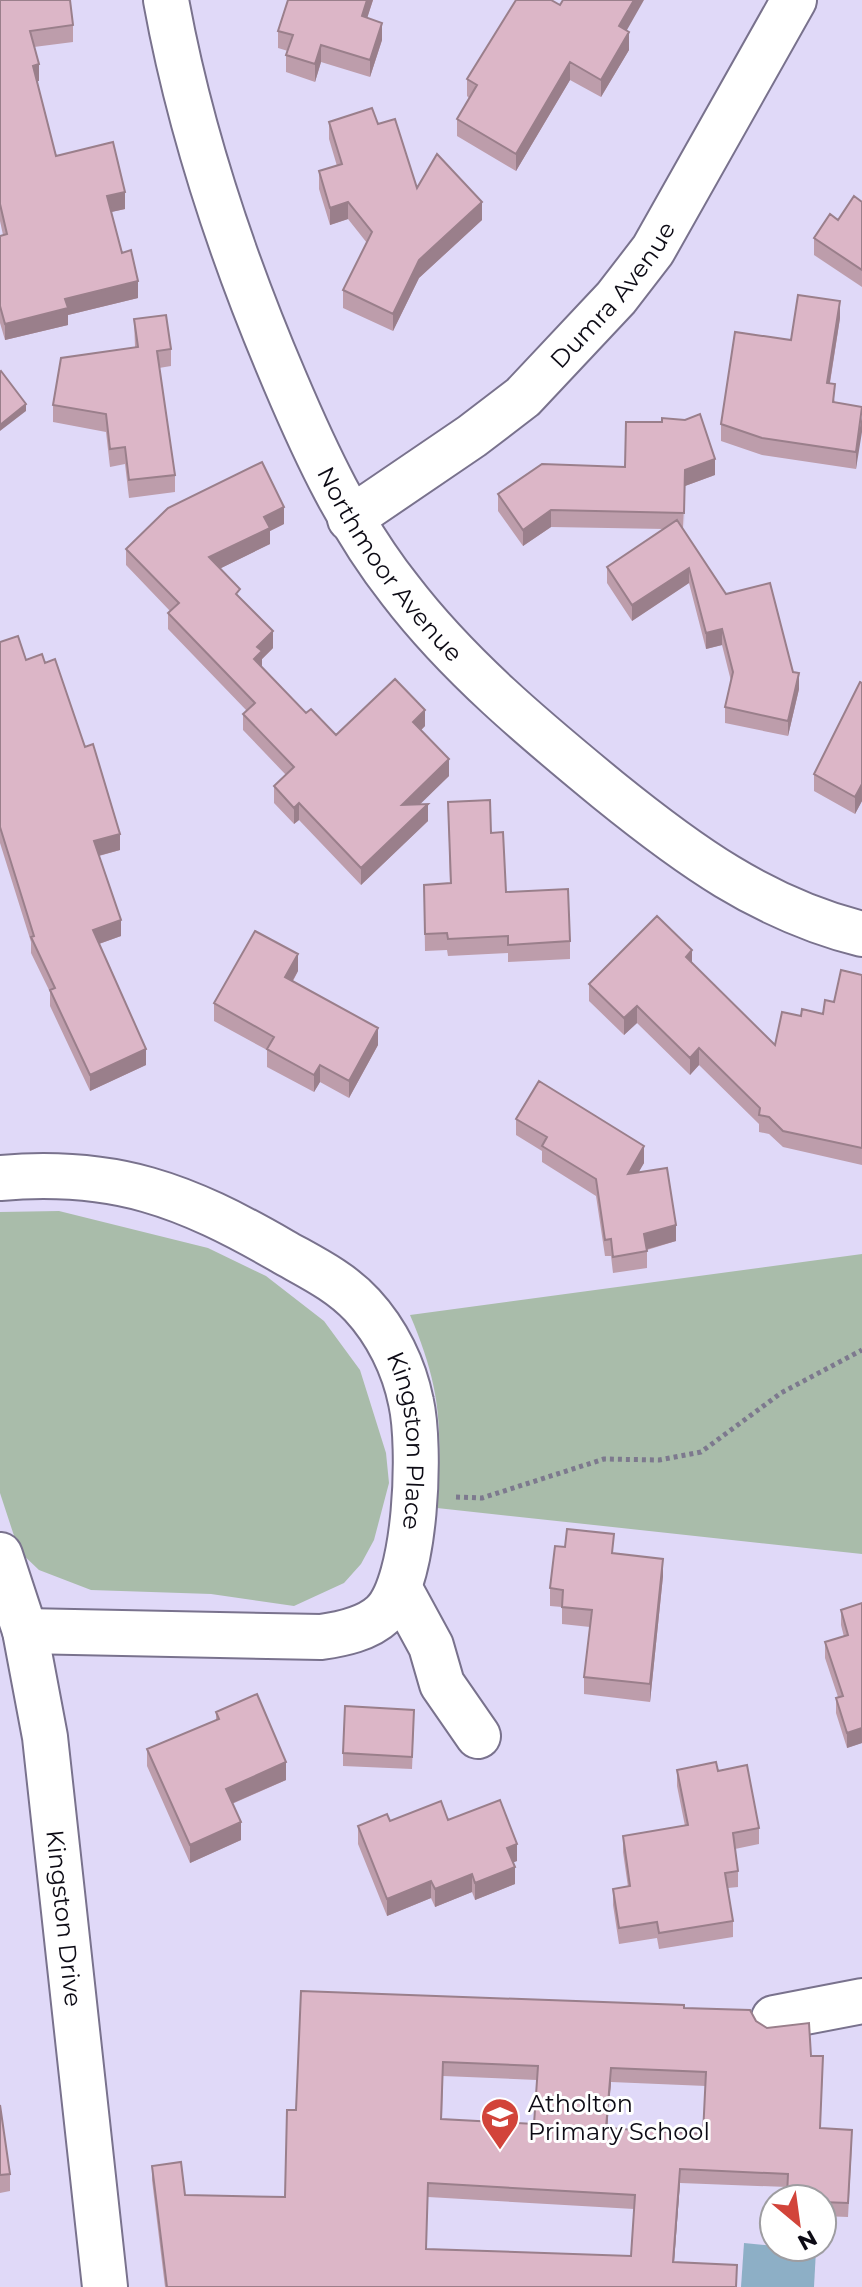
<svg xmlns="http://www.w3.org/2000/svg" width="862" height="2287" font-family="Montserrat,sans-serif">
	<rect width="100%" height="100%" fill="#e0d9f8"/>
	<path fill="#a9bcaa" d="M59,1211L208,1248L266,1276L324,1321L360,1370L386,1453L389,1483L374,1540L361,1564L344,1583L294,1606L211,1594L91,1590L39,1570L19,1551L0,1493V1212Z
		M862,1254V1554L437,1508C442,1428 442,1390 410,1315Z"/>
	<path fill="#8dafc6" d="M744,2243L816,2250L814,2287H741Z"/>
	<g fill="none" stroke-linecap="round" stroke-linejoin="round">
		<g stroke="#79728d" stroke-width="48">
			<g id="minor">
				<path id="s1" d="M166,0C190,132 232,257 285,381C316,454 350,527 400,590C458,666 535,730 608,790C687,854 762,909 862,934"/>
				<path id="s2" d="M350,519L472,436L523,397L616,298L653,250L794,0"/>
				<path id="s3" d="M0,1178C115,1168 185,1195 282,1251C310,1267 340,1281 362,1305C387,1332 404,1367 411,1402C421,1446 417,1582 383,1614C367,1629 342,1634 321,1637L25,1631"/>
				<path id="s4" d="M0,1555L25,1631L45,1737L105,2287"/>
				<path d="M400,1589L431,1646L442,1684L478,1736"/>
				<path d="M774,2018L862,2001"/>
			</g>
		</g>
		<path stroke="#7d798e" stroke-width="5" stroke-dasharray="4 4" stroke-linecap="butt" d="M456,1497L482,1498L604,1459L659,1460L701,1452L781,1393L862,1350"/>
		<use href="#minor" stroke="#fff" stroke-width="44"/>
	</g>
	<path fill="#bd9dab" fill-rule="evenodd" d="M0,0L73,25V42L34,47L39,81H37L56,156L125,209L111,212L122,253L138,298L68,315V325L5,340L0,323V236L3,235L0,221Z
		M288,0H373L367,18L382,40L370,77L321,62L315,82L286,72V55L288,51L278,48V31Z
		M560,5L627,31L629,50L601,97L570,80L516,171L457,136V119L469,98L467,96V79Z
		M329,122L378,124L417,188L482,220L419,278L393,331L343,308V290L367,243L348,219L330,225L319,189V171L337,166L329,139Z
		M862,202V287L814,255V238Z
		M840,318L830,383L835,403L862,407L856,469L762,455L721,441V424L791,340Z
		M134,319L171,349V366L159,368L175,475V492L129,498L125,464L110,467L106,432L53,422V405L135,347Z
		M715,475L685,486L683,529L726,594L793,672L799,689L788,736L725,723V707L731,681L722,645L706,649L689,583L632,621L607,583V567L665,529L551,527L523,546L498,511V494Z
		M284,524L270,531V544L219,569L273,648L262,659V667L306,713L336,735L425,726L421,730L449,776L419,804L428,821L361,885L299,820L294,824L274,803V786L286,775L243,730V714L247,711L168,629V613L170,611L126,565V549Z
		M0,642L26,660L120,850L99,856L121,936L99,944L146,1065L90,1091L50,1006V992L31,953V942L0,843Z
		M862,683V801L855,814L814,791V774Z
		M448,802L491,833L506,892L570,941V959L508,962V953L448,956L447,950L425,951L424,885L450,884Z
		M692,963L775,1045L801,1016L823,1014L862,975V1165L783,1147L769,1134L759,1132V1124L699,1065L690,1075L637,1023L624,1035L589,1001V984Z
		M298,971L293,981L378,1045L349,1098L320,1082L314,1092L267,1067V1050L214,1021V1003Z
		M516,1119L644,1163L638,1172L676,1241L647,1250V1268L613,1273L611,1256H605L596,1196L542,1162V1151L516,1135Z
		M614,1553L663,1576L650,1702L584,1694V1677L590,1627L562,1624V1607L550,1606V1588Z
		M862,1603V1743L847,1748L836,1713V1698L838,1697L825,1658V1642L844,1637L841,1625V1610Z
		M216,1712L286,1780L232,1804L241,1840L190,1863L147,1766V1749L216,1720Z
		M414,1722L412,1769L343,1766V1753Z
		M677,1770L718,1771L759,1828V1844L735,1849L738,1871V1887L728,1888L733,1921V1937L659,1949L657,1938L619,1944L613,1905V1889L628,1887L623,1852V1836L685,1826L677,1786Z
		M448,1820L517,1861L513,1862L515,1884L475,1900L472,1892L435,1907L431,1898L387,1916L358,1844V1826L390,1821Z
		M301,1991L684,2008L756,2021L811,2056L823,2070L820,2128L852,2144L848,2217L822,2216V2199H787V2187L680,2183L674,2262L737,2287H165L152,2180V2166L185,2195L285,2197L296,2110ZM443,2076L537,2080L534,2124L442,2119ZM611,2082L706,2086L703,2134L607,2128ZM428,2197L634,2209L631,2256L426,2249Z
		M0,2105L10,2174V2191L0,2193Z"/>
	<path fill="#9a7f8b" d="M367,0H373L362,34V16Z
		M634,0H644L619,44V26Z
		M382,23V40L370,77V60Z
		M629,32V50L601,97V80Z
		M321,45V62L315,82V64Z
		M570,62V80L516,171V154Z
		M39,64V81L33,82V66Z
		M125,192V209L107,213V196Z
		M348,202V219L330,225V208Z
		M482,202V220L419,278L393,331V314L419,260Z
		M138,281V298L68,315V325L5,340V324L65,299Z
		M840,301V318L827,400V383Z
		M26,404V411L0,431V425Z
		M862,415V432L856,469V452Z
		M715,459V475L685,486L684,529L685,470Z
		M284,507V524L270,531V544L209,574V557L264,517Z
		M551,510V527L523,546V530Z
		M689,568V583L632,621V605Z
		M722,629V645L706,649V633Z
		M273,631V648L262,659V667L254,659L257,647Z
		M799,673V689L788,736V721Z
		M425,710V726L413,738V722Z
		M449,759V776L402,822V805Z
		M862,784V801L855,814V797Z
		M299,803V820L294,824V808Z
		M428,804V821L361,885V868Z
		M120,834V850L94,857V841Z
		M121,920V936L93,946V930Z
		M692,950V967L686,957Z
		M298,954V971L285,994V977Z
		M637,1006V1023L624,1035V1018Z
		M378,1028V1045L349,1098V1081Z
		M699,1048V1065L690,1075V1058Z
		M146,1049V1065L90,1091V1075Z
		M320,1065V1082L314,1092V1075Z
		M644,1146V1163L628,1191V1174Z
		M676,1225V1241L644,1250V1234Z
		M663,1559V1576L650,1702V1684Z
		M862,1728V1743L847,1748V1733Z
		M286,1762V1780L226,1806V1789Z
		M241,1822V1840L190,1863V1845Z
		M517,1844V1861L507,1865V1848Z
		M515,1867V1884L475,1900V1883Z
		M472,1874V1892L435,1907V1889Z
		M431,1881V1898L387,1916V1899Z
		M611,2068V2082L606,2142V2128Z
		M680,2169V2183L673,2276V2262Z"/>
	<path fill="#dcb6c7" stroke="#9a7f8b" stroke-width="2" fill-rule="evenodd" d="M0,0H70L73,25L30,31L39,64L33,66L56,156L113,142L125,192L107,196L122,253L131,250L138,281L65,299L68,308L5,324L0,306V236L7,234L0,204Z
		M288,0H367L362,16L382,23L370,60L321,45L315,64L286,55L293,35L278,31Z
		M516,0H551L560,5L563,0H634L619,26L629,32L601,80L570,62L516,154L457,119L477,85L467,79Z
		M372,108L378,124L395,119L417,188L437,154L482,202L419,260L393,314L343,290L372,232L348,202L330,208L319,171L342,164L329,122Z
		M854,196L862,202V270L814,238L830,214L838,220Z
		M798,295L840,301L827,383L835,384L833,402L862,407L856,452L762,438L721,424L735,332L791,340Z
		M166,315L171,349L157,351L175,475L129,480L125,447L110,449L106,414L53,405L61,358L138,347L134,319Z
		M1,371L26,404L0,425V372Z
		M700,414L715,459L685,470L684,513L551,510L523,530L498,494L542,464L625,467L626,422H662V418L685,420Z
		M262,462L284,507L264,517L270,528L209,557L240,589L236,594L273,631L257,647L262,651L254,659L306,713L311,709L336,735L395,679L425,710L413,722L449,759L402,805L428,804L361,868L299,803L294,808L274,786L294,767L243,714L255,703L168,613L179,603L126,549L168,508Z
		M677,520L726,594L770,583L793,672L799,673L788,721L725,707L733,672L722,629L706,633L689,568L632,605L607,567Z
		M18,636L26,660L42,654L45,663L55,659L85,747L93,744L120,834L94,841L121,920L93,930L146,1049L90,1075L50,990L55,988L31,937L34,936L0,827V642Z
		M860,682L862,683V784L855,797L814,774Z
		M490,800L491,833L503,832L506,892L568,889L570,941L508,945V936L448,939L447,933L425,934L424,885L451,883L448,802Z
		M657,916L692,950L686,957L775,1045L782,1012L801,1016L802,1009L823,1014L825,1000L834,1002L841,970L862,975V1148L783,1131L769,1117L759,1115L760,1108L699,1048L690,1058L637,1006L624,1018L589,984Z
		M255,931L298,954L285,977L378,1028L349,1081L320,1065L314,1075L267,1049L274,1037L214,1003Z
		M539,1081L644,1146L628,1174L667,1168L676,1225L644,1234L647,1251L613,1257L611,1239L605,1240L596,1179L542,1146L547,1137L516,1119Z
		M567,1529L614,1534L612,1553L663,1559L650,1684L584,1677L592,1610L562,1607L563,1590L550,1588L555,1546L565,1547Z
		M862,1603V1728L847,1733L836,1698L843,1696L825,1642L848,1635L841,1610Z
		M257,1694L286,1762L226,1789L241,1822L190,1845L147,1749L219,1719L216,1712Z
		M345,1706L414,1710L412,1757L343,1753Z
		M716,1762L718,1771L747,1765L759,1828L733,1833L738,1871L725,1873L733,1921L659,1933L657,1922L619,1928L613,1889L630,1886L623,1836L688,1825L677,1770Z
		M500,1800L517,1844L507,1848L515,1867L475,1883L472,1874L435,1889L431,1881L387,1899L358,1826L387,1814L390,1821L441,1801L448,1820Z
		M301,1991L684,2005V2008L750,2010L756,2021L767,2028L809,2023L811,2056H823L820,2128L852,2130L848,2203L822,2202V2199H802V2196L787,2195L788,2174L680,2169L673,2262L737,2265L736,2287H167L152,2166L181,2162L185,2195L285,2197L287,2110H296ZM443,2062L538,2066L534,2124L441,2119ZM611,2068L706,2072L703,2134L606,2128ZM428,2183L635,2195L631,2256L426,2249Z
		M0,2105L10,2174L0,2175Z"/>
	<defs>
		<g id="school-pin" transform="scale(2)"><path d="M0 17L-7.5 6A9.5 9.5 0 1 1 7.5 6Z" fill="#d2443a" stroke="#fff"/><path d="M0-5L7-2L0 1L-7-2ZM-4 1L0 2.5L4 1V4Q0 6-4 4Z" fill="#fff"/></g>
	</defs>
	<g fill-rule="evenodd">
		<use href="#school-pin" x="500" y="2117"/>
	</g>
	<g text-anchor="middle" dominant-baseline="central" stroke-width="6" stroke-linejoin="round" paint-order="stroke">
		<g font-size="24" fill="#0d0b15" stroke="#fff">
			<text stroke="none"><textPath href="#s2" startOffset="348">Dumra Avenue</textPath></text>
			<text stroke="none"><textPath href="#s1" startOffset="612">Northmoor Avenue</textPath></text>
			<text stroke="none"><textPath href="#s3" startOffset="542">Kingston Place</textPath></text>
			<text stroke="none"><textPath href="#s4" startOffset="370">Kingston Drive</textPath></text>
		</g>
		<g font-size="24" fill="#0d0b15" stroke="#fff" text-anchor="start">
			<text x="528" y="2103">Atholton<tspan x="528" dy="28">Primary School</tspan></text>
		</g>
	</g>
	<g transform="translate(798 2223) rotate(151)"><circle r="38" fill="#ffffff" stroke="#9e9da1" stroke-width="2"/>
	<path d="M0-6L14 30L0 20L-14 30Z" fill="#d2443a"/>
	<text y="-12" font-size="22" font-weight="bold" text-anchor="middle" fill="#0d0b15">N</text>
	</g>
</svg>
